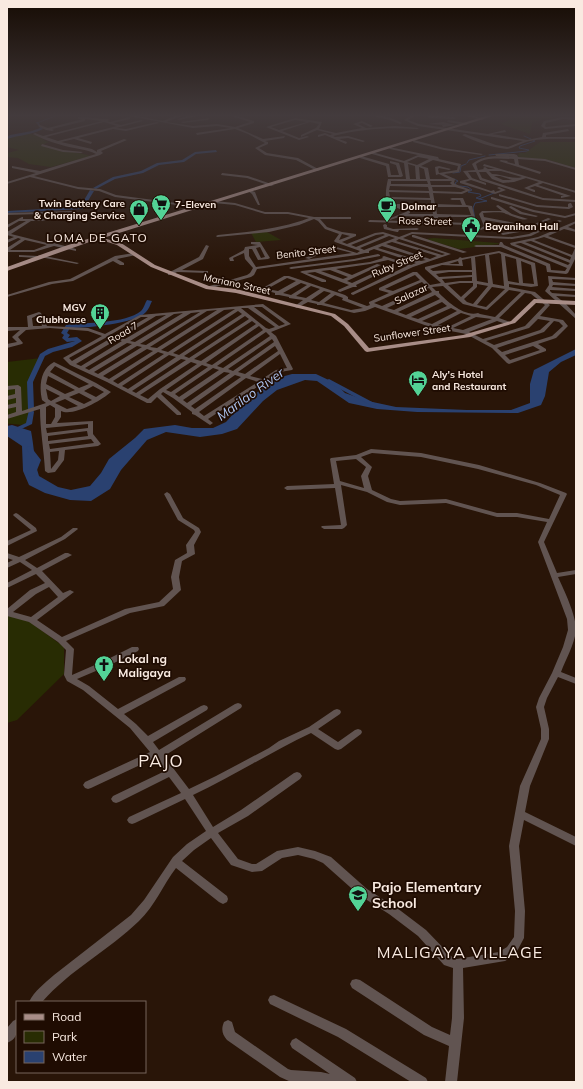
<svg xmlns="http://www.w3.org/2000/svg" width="583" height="1089" font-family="Mulish,sans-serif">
	<rect width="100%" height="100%" fill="#291508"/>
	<path fill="#282c03" d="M517,115H563L532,122L530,134L501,124L510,120L506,119Z
		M21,134C25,134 31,133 35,135C41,136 43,141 49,142L41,145C58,150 74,151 91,156L51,167L29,164L18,158L7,157V153L19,150L7,147V140L13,136Z
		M540,142H576V168L549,160L517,159L519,153H525Z
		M267,232L281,240L256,242L251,233Z
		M434,238L498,243L499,244L459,249L426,239Z
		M41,358L29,382V414L28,423C17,427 17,423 7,424V362Z
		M7,615L30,622L64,647V674L17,720L7,723Z"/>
	<path fill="#2a4170" d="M576,349V355L561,362L549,372L545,396L541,405L518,413L417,412L377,409L349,403L317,381L305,380L277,390L263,401L237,429L222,434L200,437L166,432L147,440L121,470L110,489L91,501L70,500L45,493L29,485L23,471L22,446L7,436V426L12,425L31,431C34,446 34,461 39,476L58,487L71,490L90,486L101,473L109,459L135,438L144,429L175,425L192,428H213L226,422L242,404L274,379L292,374H316L335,383L345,393L368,401L396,407L467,410H511L530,403V384L534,370Z"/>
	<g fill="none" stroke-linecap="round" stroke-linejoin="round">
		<path stroke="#2a4170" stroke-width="1" d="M37,123L58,115
			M524,136L531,139
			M489,155L527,151L529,150L519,148L520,146L535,141L533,140
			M467,163L469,160L485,156
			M453,173L460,172L461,166L466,164
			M454,179L458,181L455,183L456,185
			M460,186L468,187L472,190L468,192L480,194L481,196L476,198L487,201L475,203L473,208L476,225
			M479,199L494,193"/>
		<path fill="#2a4170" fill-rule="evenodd" d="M36,122H38L43,129C32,135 19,135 7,139V137L10,135L32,131L40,128Z
			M216,150L217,152L196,154L184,162L159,165L143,173L115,179L96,189L93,188L113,177L141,171L157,163L182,160L195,152Z
			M90,190L94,191L83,209L7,213V211L80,207Z
			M147,300L152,301C150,305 149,309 146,312C135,324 86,328 70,328L67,333L70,335L68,338L77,337L82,341L72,347L53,352L45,356L33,382L34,409L33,410L34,412L32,424L15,432H11V430L26,423L29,410L28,409L27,382L40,354L48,349L75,341L67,342L62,338L64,335L61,333L66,325C86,322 125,324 141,311C144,308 145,303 147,300Z
			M329,379L376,404L377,405L374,407L372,406L327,382V380Z
			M29,446L31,447L41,460L35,475L31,477L27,475L33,460L26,448Z"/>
		<path fill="#615451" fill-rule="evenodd" d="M124,115H132L163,121L174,116L185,115L166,122L193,126L217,124L235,127L250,122L228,115H234L254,121V123L238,128L263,139L285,136L284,138L265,141L268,142V144L259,148L267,153L298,158L320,170L317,171L296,160L265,155L255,148L265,143L248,134L235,129L197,135L196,133L231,128L217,126L193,128Z
			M193,115H201L179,120L177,119Z
			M369,115C380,115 392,117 402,123L400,124L390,120Z
			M412,115H416L408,120L419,124L488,134L505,130L506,132L492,134L527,140L542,137L543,133L568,129L569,131L546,135V137H576V139C560,139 545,138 530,141C523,142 511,149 507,149C494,148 473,141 462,135L465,134L496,145L508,147L523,141L418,126L404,120Z
			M425,115L454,117L456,118L454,119L430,118Z
			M463,115H470L484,119L482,120Z
			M78,117L108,119L110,120L107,121L110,122L130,117V119L113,123L121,125L141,120L143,121L116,128L126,129L157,122L159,123L126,131L113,129L78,138L92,142L91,144L74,139L61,142L92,149L97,152V150L124,139L127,140L101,151L103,153L100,155L34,176L78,187L100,189L116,195L199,206L201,207L200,208L115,197L99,191L78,189L30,177L7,184V182L36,173L12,168V166L40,171L96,154C86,149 76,149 65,146C54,143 42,139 33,134L35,133L43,136L102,121L85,119V121L52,129L54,130L52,131L46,130L38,126L40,125L48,128L83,119H78ZM104,122L117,126L58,141L46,137Z
			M563,117L576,118V120L563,119L546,123L545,126L546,127L576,124V126L545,129L541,126L544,121Z
			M209,118L208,120L183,123L181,122Z
			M295,118L322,122L319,129L336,133L362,128L353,124L362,121L373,126L370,127L362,123L358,124L366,128L395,126L419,128L417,129C388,127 360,129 333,136L335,137L348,136L365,141L363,142L348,138L339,139L347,142L346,144L325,135L318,137V135L325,133L330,135L333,134L317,130L301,137V135L316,128L319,124L310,122L282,131L299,138L307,136L309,137L299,140L266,127ZM295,120L307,122L279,130L271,127Z
			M448,120L466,123L468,124L466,125L447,122Z
			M443,122L455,125L443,127L442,125H447L428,124Z
			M414,140L444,148L483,154L481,155L444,150L413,142Z
			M42,144L63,150L83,152L81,153L63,152L41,146Z
			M389,147L438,157L439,159L434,158L461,164L459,172L444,174L455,179L454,183L455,184L471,190L462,194L433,193L435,204L462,205L460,200H452L450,199L452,198H463L466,205L472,206L476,223L470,225L369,222L368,221L370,220L435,222L434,217L402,216L390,220L388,219L406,212L387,203C385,194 386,188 388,179H406L404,163L372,154V152L404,161L418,155L432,158L390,149ZM418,157L429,159L417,165L407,162ZM433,160L458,166L457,170L439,173L438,169L439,168L449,170L451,169L439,166L435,167L436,175L439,174L449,179H430L428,168L421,166ZM408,164L415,166L416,179H410ZM419,167L424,169L426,179H420ZM391,181H427L428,184H391ZM430,181H452L450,183L452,185H431ZM390,186L428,187L429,191L389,190ZM432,187H455L466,190L461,192L433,191ZM389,192L429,193L430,198L390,197ZM390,199L431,200V204H395L390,201ZM400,206L432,207L433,214H408L410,213V211ZM436,207H468L471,215L437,214ZM438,217H472L473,221L470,223L439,222Z
			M495,154H514L517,155L518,157L545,159L576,168V170L545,161L518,159L519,165L541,172L540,174L499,161L501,160L508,161L507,162L515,164L514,159C501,159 487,156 476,164L478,170L484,169L483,168L485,167L488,169H495L483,166L484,164L576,191V193L543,183L538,185L571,196L561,198V196H564L535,186L529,188L535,190V192H534L524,188L539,182L526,178L514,182L503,183L492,179L486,172H479L482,178L543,198L576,200V202L543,200L480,180L476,172H468L472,178L486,183V185L471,180L465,182L491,191L494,190L495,192L501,190L497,188L499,187L506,190L495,194L460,183V181L469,179L463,171L475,170L472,164C484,154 500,156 514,157L496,156ZM489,171H501L522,177C513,180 502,174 492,174ZM494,176H500L512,180H503Z
			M361,156L389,164L391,175H399L396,165L390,163V161L399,163L403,176L401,177H388L386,166L360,158Z
			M222,173L248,176L274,185L271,186L247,178L221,175Z
			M250,190L255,192L260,205H258L252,194L248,191Z
			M499,194L537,205L568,207V204L570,203H571L573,207L569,209L537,207L499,196Z
			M492,197L534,210L565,216L576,213V215L565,218L533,212L491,199V197Z
			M214,201L235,203L265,212H288L314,217H351V219H320L327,227L342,232L356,234V236L342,242L347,244L375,233L383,232L399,237L412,232L512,237L529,234L559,220L562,221L531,236L512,239L412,234L403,238L451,254L413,267L353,295L351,294V293L407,266L388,260L370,264L336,269L352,275L377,264L381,265L347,281L352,283L391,265L395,266L356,285L357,287H353L340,292L338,291V290L349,285L315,272L307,273L326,280V282H322L300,272L302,271L370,262L383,258L382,257L384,256L411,265L416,263L374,249L369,251V253H365L357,255L257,269L254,275L251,277L208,289H206V287L247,275L250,273L253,268L245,259L244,253L233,258L234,261H230L229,258L244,250L245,247L258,245L251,244V242H260L270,258L268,259L258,260L252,249H249V256L256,267L352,253L333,248L309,259L305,258L333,246L357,253L360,251L335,242L334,241L339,234L325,229L318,221L314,219L299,225L269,232L217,237L216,236L218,235C249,232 280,229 309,218L288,214H265L235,205L214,203ZM342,234L350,236L339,240ZM383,234L385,235L356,247L351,245L376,235ZM389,236L395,238L364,250L360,248ZM399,239L445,254L442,255L396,241ZM392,242L437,256L430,259L386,244ZM382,246L426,260L421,261L378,248ZM260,247L265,257L261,258L256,248ZM330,270L348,277L343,279L321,271Z
			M498,205L512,214L528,219C522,221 513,216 506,214C501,211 490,213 483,213L484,217L530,226L548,218L551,219L525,231L503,235L501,234L502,233L508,232L486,228L481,230L463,228L461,227L463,226L481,228L484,226L479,214L482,211H502L497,207L496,206ZM485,220L527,227L512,231L488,226Z
			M511,206L522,212L538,216L536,217L520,214L510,208L509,207Z
			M73,211V213H72L7,215V213Z
			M60,214L62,215L61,216L42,221H31L11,234L47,243L50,242L76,249V251L54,246L34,252H7V248L21,239L18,238L7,243V240L14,237L7,235V232L26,221H19L7,228V225L22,217H23V219H42ZM25,240L47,245L34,250H10Z
			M576,221V223L568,227L576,230V232L564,229L548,236L576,246V257L568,273L566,274L547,272L546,266L501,247H476L474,246L476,245H499L500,242H502L504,245L550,264L551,270L565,271L567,268L511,245L510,243L538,237ZM544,237L575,248L572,255L534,240ZM531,241L571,257L570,260L525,242ZM520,243H521L570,263L568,265L515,244Z
			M385,224L387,225V227L393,229L417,228L419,229L417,230H399L398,232H397L384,229L383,225Z
			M412,235H414L467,252L463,253L412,237Z
			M206,245L209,246L203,259L182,270L206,271H208V273L177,272L172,275H168V273L199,257Z
			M499,251L535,263L538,286L531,287L509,284V287L535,292L550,305L540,316L563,320L568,326L556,338L538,344L546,349V351L509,364L507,363L492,348L466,334L430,327L375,307L365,311L354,313L321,305H317V304L308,302L297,308L295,307V306L303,300L289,298V297L279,295H275V293L261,289L284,276H289L345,295L348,297V299L367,306L370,305L369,303V302L389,293L379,290V288L413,272H417L430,285L441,283L425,269V267L458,259L460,257L462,258ZM499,253L501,254L504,286L493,284L489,255ZM485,255L488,283L477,281L475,257ZM505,256L516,259L519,283L508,281ZM471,258L472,270H449L433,271L430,269L442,265L463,266L462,260ZM458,261L459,264H449ZM521,261L531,265L534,284L523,283ZM449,272H472V275L439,277L436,274ZM415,275L420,280L393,291L385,289ZM472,277V281H460L445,283L442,279ZM287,278L296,281L278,291L267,289ZM422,282L426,286L382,306L374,303ZM301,283L307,285L291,295L283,293ZM460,283H473V286L461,297L448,285ZM477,284L488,286L473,304L467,302L464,299L477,287ZM311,286L320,289L306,298L296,296ZM443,286L463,304L487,310L509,290L521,292L495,317L480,314L478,313C464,317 447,301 439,293V291H436L432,287ZM492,287L505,289L486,307L477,305ZM429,288L432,292L394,310L387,308ZM324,291L331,293L319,302L311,300ZM525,293L531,294L545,305L525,326L483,339L469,332L497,321L506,324H510V322L499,318ZM335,295L343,298L342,300L363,308L351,310L324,303ZM435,295L440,299L406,315L398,312ZM442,302L447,306L418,319L411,317ZM451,308L457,311L432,324L422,321ZM461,313L471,316L448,327L438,325ZM476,317L492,319L463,330L453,328ZM538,319L550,321L540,330L494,345L486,341L529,328ZM554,321L559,322L563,326L552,336L502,352L497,348L544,332ZM533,346L540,350L510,360L505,355Z
			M134,253H136V255L117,259L124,263V265H120L113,261L73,281L52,284L7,297V295L49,282L70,279L115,256Z
			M378,254L380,255V256L354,261L291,269L289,268L291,267L354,259Z
			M19,255L38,256L40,255L79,263L77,264L40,257L38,258L21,257H19Z
			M548,276L576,278V280L552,279L553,282L576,284V286L553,285L552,287L576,289V291L550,290V291L552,293L576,295V297L556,296L566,304L576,315V319L545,291L549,285Z
			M263,304L291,324L271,332L276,336L293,369L292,370L280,372L208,419L213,423L210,425L195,415L192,414V412L173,398L163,392L161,394L181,413V415H177L157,397L151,403H147L107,382L70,365L63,358L102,336L88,331L50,328L26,330L18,337L23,343L22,344L7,348V344L17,342L12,337L20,330L7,331V327H28L27,316L39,312L41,313L47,326L88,328L105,334L140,315ZM254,307H262L285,324L279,326ZM241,308H248L275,327L269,329L266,328ZM235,309L168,352L161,350L224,310ZM217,310L157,348L150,347L207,311ZM238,311L242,314L179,355L173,353ZM200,312L146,345L140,344L191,313ZM183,313L135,342L130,341L174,314ZM38,315L42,326H33L32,318ZM166,315L125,339L120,338L156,316ZM245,316L249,319L189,358L184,356ZM141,317H148L115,336L110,335ZM252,321L256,324L201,361L194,359ZM259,326L263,330L212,365L206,363ZM266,332L270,336L223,368L217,366ZM107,337L111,338L72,361L69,358ZM272,339L274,342L233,371L228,369ZM116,340L122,341L81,366L76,364ZM127,343L132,344L89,370L85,368ZM137,346L142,347L98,374L94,372ZM275,346L278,351L245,374L238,372ZM147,349L153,351L109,379L103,376ZM158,352L164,354L118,384L113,381ZM280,354L287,368L276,370L262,379L250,376ZM169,355L176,357L128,389L122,386ZM181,359L186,360L136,393L132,391ZM191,362L197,364L160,389L148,399L140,395ZM202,365L208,367L171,392L166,390ZM213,368L219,370L179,397L175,394ZM224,372L230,373L187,403L183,400ZM235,375L241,377L195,409L191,406ZM246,378L258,382L204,416L199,412Z
			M54,362L96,383L111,392C102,400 73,417 61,411V417L57,423L93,421V434L101,444L98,446L65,450L64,460L55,472L48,473L45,471C44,450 40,430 40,409L7,419V415L16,412V407L7,409V405L16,403V398L7,400V396L15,394V389L7,390V386L18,385L21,387L22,411L46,403L42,400C39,387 40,369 54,362ZM55,366L89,384L79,388L50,372ZM48,376L75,390L65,394L46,384ZM93,386L104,392L96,397L84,391ZM46,389L60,396L51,401L48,399ZM79,393L92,400L84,404L69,397ZM65,399L78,406L67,409L55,403ZM50,405L55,408V417L51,424H46V407ZM88,424V428L47,433L46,428ZM87,431L88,436L48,441V436ZM91,439L94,443L50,449L49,444ZM59,451L58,460L51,469L50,452Z
			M371,449L421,453L479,465L540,483L566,493L567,494L544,542L557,573L576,570V574L558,577C564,590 577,617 576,631C574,645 566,659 561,672L576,678V684L558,677L547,698L544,707L549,729V739L530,786L525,812L576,837V846L524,820L519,846L525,911L524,938L515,955L505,961L463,968L464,1018L457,1082H445L449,1046L424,1035L352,988L350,984L352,980L356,979L360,980L432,1027L450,1035L452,1018L453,968L444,965L418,936L389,914L359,895L323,863L314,859L298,855L282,858L262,871L252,872L231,865L211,838L194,850L182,861L227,896L228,899L227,902L223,904L219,902L176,868C163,885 155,906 139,921C109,950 70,970 42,1002H29C34,991 45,983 54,975L131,915L144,900L173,857L187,844L206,831L185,799L135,823L132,824L129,823L127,820L129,817L181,793L169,777L119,802L116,803L113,802L111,799L113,796L165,771L155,758L91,788L88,789L85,788L83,785L85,782L150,752L130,728L83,690L67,681L64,675L66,650L58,642L29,622L7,616V609L30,590L45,583L36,574L7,588V583L32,570L20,562L7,568V563L13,560L7,558V553L19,557L61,537L73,528H77L78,529L65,539L25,560L37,568L65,553H68L72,555L42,571L63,593L70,590L74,592L37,620L62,637L125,609L159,602L173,589L171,577L175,560L187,553L186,545L195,532L194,530L178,520L164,494L167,492L170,494L183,518L199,528L201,532L194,545L195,554L182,561L179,577L181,590L164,606L130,613L66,641L74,649L72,675L104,661L132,647H138L139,649L138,651L110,665L77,679L89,686L118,709L179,677H185L186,679L185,681L124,714L136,724L148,736L201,706L204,705L207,706L208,708L207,710L153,742L159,750L235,704L238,703L241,704L242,706L241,708L164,756L189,789L216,776L269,748L279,741L309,727L334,710L337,709L340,710L341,712L340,714L318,729L338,742L355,730L358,729L361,730L362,732L361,734L341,749L338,750L335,749L311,733C271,752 233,776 193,795L213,827L241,810L294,773L297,772L300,773L302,776L300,779L248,816L218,833L238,859L252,864H256L277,851L298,847L315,851L331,857L367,889L397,908L426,930L452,957L457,959L499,952L507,947L514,937L515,911L509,846L520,786L541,739V729L536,707L539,698L552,673L563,647L568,630L567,619L538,542L547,522L517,517H497L446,503L400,505L387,502L367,492L341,485L347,525L344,528L342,529H324L321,527L322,526L341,525L335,488L287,490L284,488L287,486L334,484L330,459L331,458L356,455ZM372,453L421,457L478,469L536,485L560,495L549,519L517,513H497L446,499L400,501L391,499L372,490L368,476L372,467L361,457ZM356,459L366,467L361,476L364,488L340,481L336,461ZM49,587L58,597L31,617L13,612L36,594Z
			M16,513L18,514L36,528L37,531L7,546V541L31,530L14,516L13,515L14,514Z
			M274,995L346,1029L426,1078L428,1082H411L338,1037L270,1004L268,1000L270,996Z
			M17,1019C17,1030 19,1038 7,1043V1028L13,1021Z
			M228,1020L232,1022L235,1032L288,1069L291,1070L321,1072L330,1074L292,1048L290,1044L292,1040L296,1038L355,1078L357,1082H291L280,1077L227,1040C222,1034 221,1029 224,1022Z"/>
		<path fill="#a88d87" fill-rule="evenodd" d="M489,115H496L103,238L121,243L155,265L209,286L236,289L335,314L348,324L369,348L463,335L511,321L534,299L576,301V305L536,303L515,323L475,335L470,337L367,352L365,351L344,326L331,316L236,293L206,289L151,267L117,245L98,239L7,271V267L65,246Z"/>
	</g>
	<linearGradient id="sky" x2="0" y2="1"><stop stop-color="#170c04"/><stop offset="0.43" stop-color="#433b3d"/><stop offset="1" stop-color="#433b3d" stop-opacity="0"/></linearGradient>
	<rect width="583" height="268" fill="url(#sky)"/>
	<defs>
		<g id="supermarket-pin" transform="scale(1)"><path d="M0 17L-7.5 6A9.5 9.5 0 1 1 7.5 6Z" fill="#53d396" stroke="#1f0c02"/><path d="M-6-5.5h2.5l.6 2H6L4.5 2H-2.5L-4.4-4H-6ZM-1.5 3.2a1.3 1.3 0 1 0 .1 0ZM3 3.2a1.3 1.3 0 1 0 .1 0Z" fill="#111"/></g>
		<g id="cafe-pin" transform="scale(1)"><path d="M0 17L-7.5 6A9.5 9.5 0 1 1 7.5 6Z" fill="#53d396" stroke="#1f0c02"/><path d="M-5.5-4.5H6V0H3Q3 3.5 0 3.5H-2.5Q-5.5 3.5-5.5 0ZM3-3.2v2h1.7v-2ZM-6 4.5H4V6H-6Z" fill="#111"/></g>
		<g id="shop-pin" transform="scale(1)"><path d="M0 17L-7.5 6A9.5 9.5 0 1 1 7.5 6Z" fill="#53d396" stroke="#1f0c02"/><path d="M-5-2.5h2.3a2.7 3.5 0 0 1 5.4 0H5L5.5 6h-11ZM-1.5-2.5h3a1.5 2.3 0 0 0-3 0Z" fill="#111"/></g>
		<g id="civic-pin" transform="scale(1)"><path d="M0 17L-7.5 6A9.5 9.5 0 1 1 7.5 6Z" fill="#53d396" stroke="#1f0c02"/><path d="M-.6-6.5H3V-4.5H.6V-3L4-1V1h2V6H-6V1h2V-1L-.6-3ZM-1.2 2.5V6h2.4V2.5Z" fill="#111"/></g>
		<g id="building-pin" transform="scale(1)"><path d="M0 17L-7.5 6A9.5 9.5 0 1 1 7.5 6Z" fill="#53d396" stroke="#1f0c02"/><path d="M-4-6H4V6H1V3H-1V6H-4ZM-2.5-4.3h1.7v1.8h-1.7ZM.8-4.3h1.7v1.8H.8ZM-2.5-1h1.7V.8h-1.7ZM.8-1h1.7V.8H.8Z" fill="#111"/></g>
		<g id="hotel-pin" transform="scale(1)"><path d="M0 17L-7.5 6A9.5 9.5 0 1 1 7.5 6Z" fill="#53d396" stroke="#1f0c02"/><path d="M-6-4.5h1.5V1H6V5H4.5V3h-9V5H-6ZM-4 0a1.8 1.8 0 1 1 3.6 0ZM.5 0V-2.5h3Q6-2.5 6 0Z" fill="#111"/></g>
		<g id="church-pin" transform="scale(1)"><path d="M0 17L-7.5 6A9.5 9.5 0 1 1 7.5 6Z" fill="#53d396" stroke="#1f0c02"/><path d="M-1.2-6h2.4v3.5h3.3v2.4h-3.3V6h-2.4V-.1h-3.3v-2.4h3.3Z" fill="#111"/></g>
		<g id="school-pin" transform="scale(1)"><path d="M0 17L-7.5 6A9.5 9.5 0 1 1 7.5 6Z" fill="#53d396" stroke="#1f0c02"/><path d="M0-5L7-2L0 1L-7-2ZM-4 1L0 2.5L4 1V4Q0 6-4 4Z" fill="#111"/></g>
	</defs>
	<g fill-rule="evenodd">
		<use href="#supermarket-pin" x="161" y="204"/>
		<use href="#cafe-pin" x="387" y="206"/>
		<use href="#shop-pin" x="139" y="209"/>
		<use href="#civic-pin" x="471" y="226"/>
		<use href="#building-pin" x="100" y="313"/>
		<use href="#hotel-pin" x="418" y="380"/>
		<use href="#church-pin" x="104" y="665"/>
		<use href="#school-pin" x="358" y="895"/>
	</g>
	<g text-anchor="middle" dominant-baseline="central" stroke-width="3.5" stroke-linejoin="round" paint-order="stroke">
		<g font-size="10" font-weight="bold" fill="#f9eae1" stroke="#1f0c02" text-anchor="start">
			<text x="125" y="203" text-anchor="end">Twin Battery Care<tspan x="125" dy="12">&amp; Charging Service</tspan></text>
			<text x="175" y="204">7-Eleven</text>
			<text x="401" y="206">Dolmar</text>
			<text x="485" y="226">Bayanihan Hall</text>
			<text x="86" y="307" text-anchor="end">MGV<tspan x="86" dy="12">Clubhouse</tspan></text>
			<text x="432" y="374">Aly's Hotel<tspan x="432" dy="12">and Restaurant</tspan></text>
		</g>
		<g font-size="10" fill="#f9eae1" stroke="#1f0c02">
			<text transform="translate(425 221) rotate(1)">Rose Street</text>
			<text transform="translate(306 252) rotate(-7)">Benito Street</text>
			<text transform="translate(397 264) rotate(-23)">Ruby Street</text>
			<text transform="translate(237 284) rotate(12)">Mariano Street</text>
			<text transform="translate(411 294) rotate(-25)">Salazar</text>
			<text transform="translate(123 333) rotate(-31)">Road 7</text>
			<text transform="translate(412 333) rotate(-8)">Sunflower Street</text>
		</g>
		<g font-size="12" letter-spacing="1" fill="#f9eae1" stroke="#1f0c02">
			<text x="97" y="237">LOMA DE GATO</text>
		</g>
		<g font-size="12" font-weight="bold" fill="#f9eae1" stroke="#1f0c02" text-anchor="start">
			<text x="118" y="658">Lokal ng<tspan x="118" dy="14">Maligaya</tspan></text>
		</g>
		<g font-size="13" font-style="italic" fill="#adc5f2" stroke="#1f0c02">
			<text transform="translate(250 394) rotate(-36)">Marilao River</text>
		</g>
		<g font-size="14" font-weight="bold" fill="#f9eae1" stroke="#1f0c02" text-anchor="start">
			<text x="372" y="887">Pajo Elementary<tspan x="372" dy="16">School</tspan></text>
		</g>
		<g font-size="16" letter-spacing="1" fill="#f9eae1" stroke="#1f0c02">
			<text x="460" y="952">MALIGAYA VILLAGE</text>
		</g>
		<g font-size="17" letter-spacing="1" fill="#f9eae1" stroke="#1f0c02">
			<text x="161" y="760">PAJO</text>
		</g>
	</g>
	<rect width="583" height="1089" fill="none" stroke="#f9eae1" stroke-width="16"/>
	<rect x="16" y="1001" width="130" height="72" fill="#1f0c02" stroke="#76655b"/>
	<rect x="24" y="1014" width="20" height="6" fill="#a88d87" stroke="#76655b"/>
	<text x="52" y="1021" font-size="12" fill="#f9eae1">Road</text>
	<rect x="24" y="1031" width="20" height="12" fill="#282c03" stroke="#76655b"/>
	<text x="52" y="1041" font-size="12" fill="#f9eae1">Park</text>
	<rect x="24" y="1051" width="20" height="12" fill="#2a4170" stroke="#76655b"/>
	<text x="52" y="1061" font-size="12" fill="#f9eae1">Water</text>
</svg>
